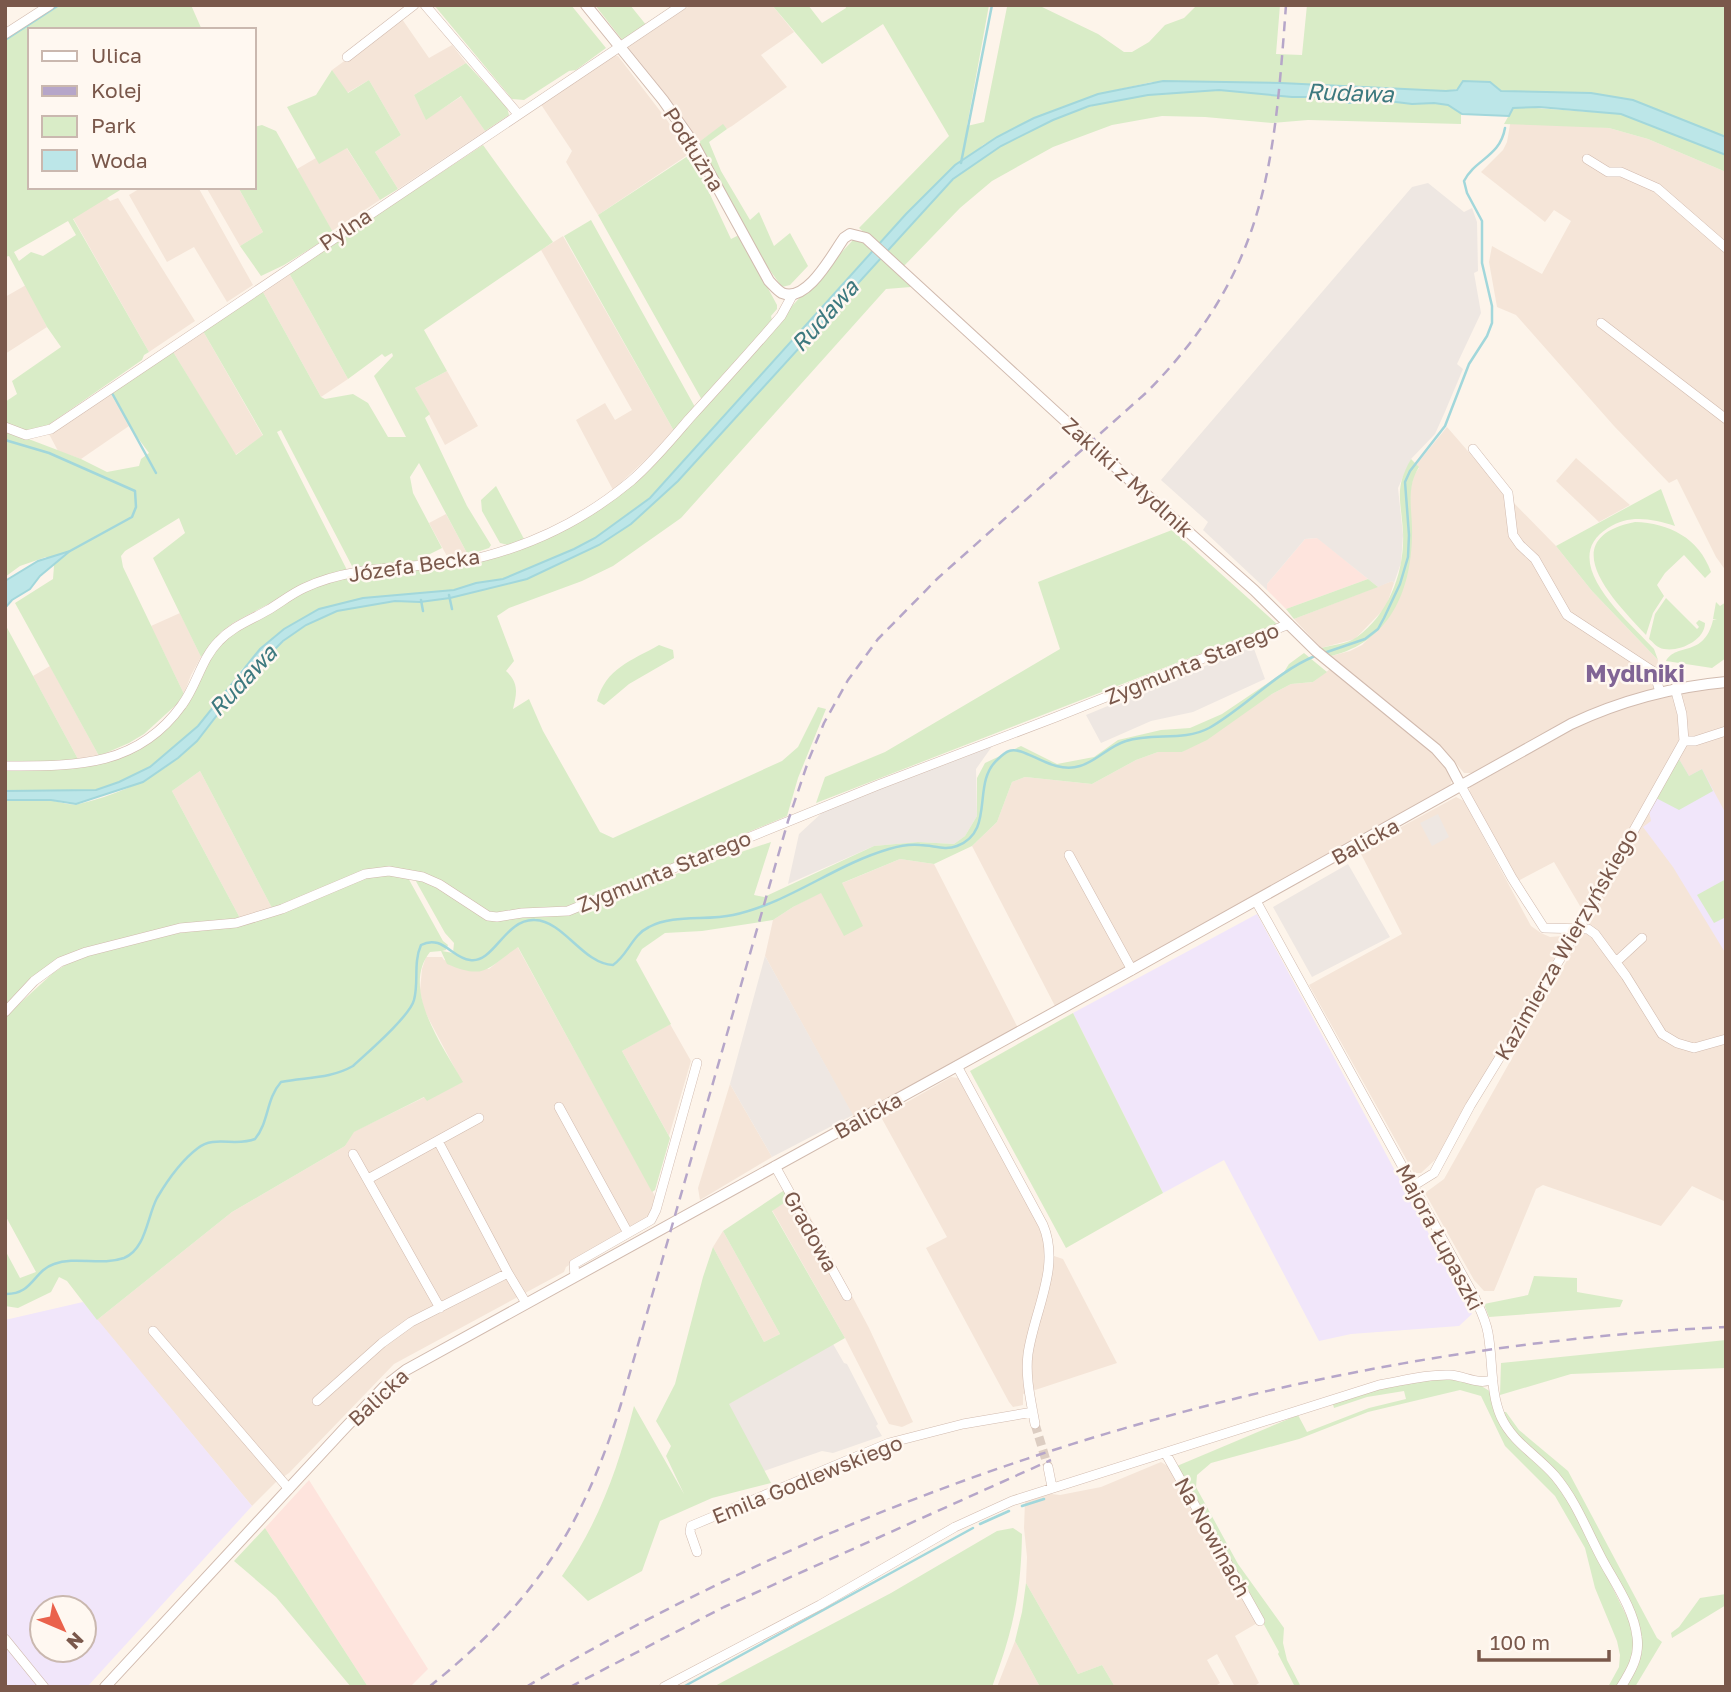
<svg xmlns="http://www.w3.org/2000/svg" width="1731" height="1692" font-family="'Golos Text',sans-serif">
	<rect width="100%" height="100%" fill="#fdf4ea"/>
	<path fill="#f5e5d8" d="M691,5H772L794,32L761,55L787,87L732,126L727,129L723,125L699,142L664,92L628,47Z
		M402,19L429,58L452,45L466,63L414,95L426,119L462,96L485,131L398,189L375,152L401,135L369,80L347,93L332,70Z
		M612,55L618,56L667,120L689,154L598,215L566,162L572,151L540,103Z
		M1511,119L1609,128L1648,139L1726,172V571L1716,557L1677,479L1669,483L1614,426L1516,315L1497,307L1489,262L1492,246L1542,274L1571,221L1554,210L1545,222L1481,172L1503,150L1507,142Z
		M346,147L380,200L332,231L297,169L316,158L320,163Z
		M142,187H198L253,285L227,302L194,247L167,262L129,195Z
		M206,187H238L263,232L240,246Z
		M106,197L110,201L118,198L195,321L149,352L73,218Z
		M563,236L674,431L655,451L613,490L576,420L605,403L615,420L632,410L541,250Z
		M289,273L348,379L321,397L263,292V290Z
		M26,285L47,327L5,354V297Z
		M203,331L263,436L235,455L172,350Z
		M447,371L478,426L445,445L415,388Z
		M110,392L129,426L81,459L58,451L49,434Z
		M1447,427L1506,495L1556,546L1592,591L1658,660L1655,688L1587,711L1473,773H1464L1448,754L1331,656L1350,651L1362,645L1385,622L1412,535L1409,495L1414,475L1419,468L1416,465Z
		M1576,458L1630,505L1599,522L1556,481Z
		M446,514L468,555L449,560L429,523Z
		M1392,581L1394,583L1386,607L1355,639L1321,648L1294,619Z
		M180,613L201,657L191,675L184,694L151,626Z
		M50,666L99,756L79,761L33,676Z
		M1330,669L1443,761L1452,780L1449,788L1056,1008L972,846L997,822L1012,782L1025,777L1092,784L1136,760L1158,752H1182L1272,694L1291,684L1313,682Z
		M1726,686V1202L1692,1186L1661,1226L1543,1185L1536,1189L1494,1291H1484L1474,1280L1425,1193L1444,1179L1592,916L1580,906L1554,862L1518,881L1469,792L1470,787L1589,720L1659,696Z
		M200,771L272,908L241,920L172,791Z
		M1456,797L1464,801L1531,926L1541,933L1550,937L1562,936L1565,940L1436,1159L1421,1173H1414L1309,985L1402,934L1359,850Z
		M900,859L934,864L1018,1028L854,1118L765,956L773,920L793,907L821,892Z
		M517,946L661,1207L645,1220L566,1267L564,1272L394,1364L289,1473L276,1482L252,1506L97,1320L232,1212L345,1146L353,1132L425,1097L427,1100L462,1082L424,1010L420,991L422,969L426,957H442L444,960L489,969Z
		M670,1024L691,1061L669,1136L622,1051Z
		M951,1077L958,1078L1038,1225L1048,1254L1063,1259L1117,1363L1023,1394V1405L1013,1407L1009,1402L926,1248L947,1237L881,1117Z
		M730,1084L772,1157L700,1200L698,1188Z
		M798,1194L869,1328L913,1422L902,1427L889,1424L845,1338L772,1210Z
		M723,1231L780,1334L764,1342L713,1247Z
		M1161,1462L1171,1468L1259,1622L1235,1636L1259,1683L1253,1687H1235L1217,1654L1207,1660L1220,1683L1214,1687H1115L1102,1665L1078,1674L1026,1583L1027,1557L1024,1528L1025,1501L1043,1493L1060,1495L1101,1487Z
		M1015,1641L1040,1687H997Z"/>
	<path fill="#fee4dd" d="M1318,538L1368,579L1286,609L1267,590V584L1305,539Z
		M309,1480L428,1669L410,1687H368L265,1528Z"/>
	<path fill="#eee7e2" d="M1428,183L1464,212L1472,208L1477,222L1478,271L1474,273L1481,313L1457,364L1463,369L1444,414L1435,434L1411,459L1398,488L1403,535L1401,563L1394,583L1392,581L1378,587L1317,538L1305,539L1267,584V590L1203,530L1208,522L1161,480L1412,187Z
		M1253,646L1265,679L1193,712L1151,721L1101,743L1086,715Z
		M993,745L976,769L977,816L965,836L954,844L918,842L874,846L788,884L799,834L826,809Z
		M1438,814L1449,837L1432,846L1420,823Z
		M1348,864L1390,937L1312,977L1273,907Z
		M765,956L853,1115L772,1157L730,1084Z
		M833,1344L844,1363L847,1364L878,1424L876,1426L882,1436L833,1453L822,1451L764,1471L728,1404Z"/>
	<path fill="#f1e6fa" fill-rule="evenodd" d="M1679,759L1689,776L1702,769L1726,814V954L1673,867L1643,827L1651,821L1649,811Z
		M1257,914L1472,1314L1459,1326L1351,1334L1319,1341L1224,1160L1163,1193L1073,1013Z
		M83,1302L252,1506L87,1687H5V1320ZM42,1608H84V1650H42Z"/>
	<path fill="#d9ecc7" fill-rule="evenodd" d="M61,5H191L202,30H30V187H125L73,219L149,352L144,355L142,360L41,430L29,431L16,428L5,422V402L17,394L12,381L61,347L47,327L9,256L5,257V40ZM68,221L76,235L43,256L31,252L19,261L14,252Z
		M434,5H571L606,48L576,70L569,71L524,100L512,99Z
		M595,5H630L647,26L623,41Z
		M772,5H808L822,23L846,8L845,5H989L967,126L984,122L1007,7L1040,6L1098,34L1124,52H1132L1149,42L1165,25L1184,18L1197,5H1280L1276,54L1302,55L1307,5H1726V137L1633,100L1591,93L1501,91L1490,82L1446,91L1281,83L1152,82L1098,94L1034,118L983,145L906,214L878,244L859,228L949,136L883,24L822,64Z
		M466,63L507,107L509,115L485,131L461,96L426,120L414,95Z
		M332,70L348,93L369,80L401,135L375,152L398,189L380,200L347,148L319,164L287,107L316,95Z
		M1218,90L1292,97H1327L1355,103L1372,99L1412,104L1434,103L1448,105L1458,110L1461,113V124L1308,120L1272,123L1205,117L1162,116L1112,125L1053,147L992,181L960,208L903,267L886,252C909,227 930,199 955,178C1002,139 1064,109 1123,99C1154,93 1186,92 1218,90Z
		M1520,107L1621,114L1726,155V172L1648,139L1609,128L1504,124L1513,108Z
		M723,124L727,129L709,142L721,171L750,220L759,212L774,246L790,233L808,266L790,285L782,287L761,258L699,142Z
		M262,125L276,131L334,234L284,265L261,276L240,246L263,232L238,187H254V127Z
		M483,145L553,242L424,330L447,371L415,388L430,414L425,418L467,506L491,545L489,548L468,555L419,463L410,477L413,493L442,548L416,561L353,568L281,430L277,432L347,570L311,581L233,623L221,632L201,657L153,558L185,533L179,518L125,551L121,556L123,567L184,694L177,704L144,734L129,743L99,756L15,603L53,579L54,566L46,557L20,566L5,577V430L81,459L107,472L139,466L141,459L149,453L129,426L110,392L172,350L236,455L263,435L203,331L263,292L321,397L325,399L353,394L368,403L388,437H406L374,376L393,356L392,353L385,357L382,354L348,379L289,273Z
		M691,154L731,239L739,235L777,305V309L771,316L772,320L702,400L598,215Z
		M591,220L695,407L674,431L564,236Z
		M853,240H863L873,250L650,498L595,538L574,549L503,579L476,583L454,590L363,598L319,609L242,669L223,696L198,726L150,767L119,782L96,790L5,791V768H71L154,737L198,678L224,638L303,591L346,576L437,566L548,536L625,487Z
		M882,257L911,287L886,289L681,518L613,566L582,581L509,608L497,616L514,661L506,671C519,683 517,693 513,709L529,699L543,731L600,832L613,838L782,761L798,747L818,707L826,709L798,778L787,816L564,909L489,913L429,875L389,868L272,908L200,771L172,791L241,920L80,950L5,1008V800C19,800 34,800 48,800C58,801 69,806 79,804C126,793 171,771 202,735C212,724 219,712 228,701C255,666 287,632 327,614C366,597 422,605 463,595C519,583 569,555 620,530L631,524L678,481Z
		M1411,459L1419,467C1405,489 1413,512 1412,536C1411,592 1389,642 1331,656L1321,648C1332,645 1348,644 1357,637C1389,614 1405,571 1403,532C1401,499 1394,489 1411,459Z
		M496,486L524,539L508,545L500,543L482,511L481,500Z
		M1661,489L1675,526C1652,519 1630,514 1608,528C1555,561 1630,622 1654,649L1658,660L1592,591L1556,546Z
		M1635,522C1669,523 1699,538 1711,572L1705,578L1684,555L1665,573L1657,585L1664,596L1653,613L1646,635C1616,603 1551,539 1635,522Z
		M1172,530L1277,624L816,803L825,777L885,752L1060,649L1038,582Z
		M1368,579L1378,587L1294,619L1286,609Z
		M1666,598L1697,629L1699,627L1696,623L1699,620L1705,623C1705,640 1680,652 1664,649C1657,648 1654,643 1649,639L1655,614Z
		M1716,602L1720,606L1726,602V658L1712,668L1666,661C1677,642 1704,658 1713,620H1717L1713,619Z
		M5,624L79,761H5Z
		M659,645L673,650L674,658L629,684L604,705L597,701C606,668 631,661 659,645Z
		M1304,653L1327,672L1313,682L1291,684L1272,694L1207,740L1182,752H1158L1136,760L1092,784L1025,777L1012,782L997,822L972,846L934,864L900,859L842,883L863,926L844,936L821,893L793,907L773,920L702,931L665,933L642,949L636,960L671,1024L622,1051L670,1138L655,1190L652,1192L518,947C488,967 486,981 447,964L441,951L430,952C400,989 444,1048 463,1082L427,1101L424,1097L354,1132L345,1146L232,1212L97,1320L67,1281L59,1277L51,1292L18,1308L5,1306V1250L20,1278L36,1272L5,1215V1017L53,973L73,960L164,935L248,924L378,873L407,876L443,941L448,945L446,950L442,951L453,953L454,943L445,933L413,876L436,885L476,913H571L658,880L771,842L754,895L764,897L874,846L918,842L954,844L965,836L977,816V778L985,763L1021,746L1057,764L1094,757L1118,740L1161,730L1190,728L1222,714L1284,672L1289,664Z
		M1679,759L1689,776L1702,769L1713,791L1679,810L1656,798Z
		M1726,879V917L1714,923L1697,895Z
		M1073,1013L1163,1193L1066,1248L970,1071Z
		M783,1191L790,1199L772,1211L845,1338L729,1404L771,1483L712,1498L660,1521L642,1571L588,1601L562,1576C599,1522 618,1468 634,1406L684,1494L666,1456L671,1446L656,1421L675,1384L703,1277L713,1247L764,1342L780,1334L723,1231Z
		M1534,1276L1577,1278V1292L1623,1300L1620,1307L1489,1317L1484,1304L1528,1295Z
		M1726,1340V1368L1571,1374L1500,1395L1501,1363Z
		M1449,1377L1475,1382L1491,1392L1495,1413L1506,1434L1558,1485L1574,1510L1632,1627L1634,1651L1630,1665L1617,1687H1608L1619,1667L1620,1655L1617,1641L1595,1588L1585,1548L1555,1496L1505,1446L1481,1396L1460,1390L1368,1412L1299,1439L1211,1463L1197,1475L1196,1487L1238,1564L1284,1628L1283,1643L1287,1660L1301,1687H1295L1278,1654L1279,1652L1177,1466L1298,1415L1307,1432L1369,1408L1406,1399L1404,1391L1367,1397L1334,1408L1332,1401L1379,1388Z
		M1503,1412H1506L1519,1430L1568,1471L1657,1638L1662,1642L1635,1687H1626L1638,1666L1642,1650L1637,1621L1566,1483L1512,1430Z
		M265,1528L368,1687H351L276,1597L234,1561Z
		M1013,1528L1022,1534C1021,1594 1013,1631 992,1687H713L891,1593L997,1531Z
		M1026,1583L1078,1674L1102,1665L1115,1687H1040L1015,1641L1022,1612Z
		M1726,1594V1605L1672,1638L1671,1633L1679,1627L1700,1598Z"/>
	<path fill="#bce6e8" stroke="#a2d7db" stroke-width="2" d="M1163,81L1281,83L1446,91L1457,90L1463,81L1490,82L1501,91L1591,93L1633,100L1726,137V155L1621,114L1539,107L1513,108L1509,116L1462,114L1448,105L1434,103L1412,104L1372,99L1349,103L1327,97H1292L1219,90L1148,95L1089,106L1053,120L1001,146L953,179L678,481L631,524L599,545L527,579L450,598L420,602L395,601L337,611L306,625L283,641L271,653L228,701L197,741L178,758L143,782L76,804L51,800H5V791L96,790L119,782L150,767L198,726L260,649L284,629L319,609L363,598L454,590L476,583L503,579L574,549L595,538L650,498L906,214L955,165L997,137L1034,118L1098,94Z
		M70,551L40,576L30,589L12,600L5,608V581L38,561Z"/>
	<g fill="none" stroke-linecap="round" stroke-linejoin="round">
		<path stroke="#a2d7db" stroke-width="2.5" d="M5,40L59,5
			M961,163L992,5
			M112,393L156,473
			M5,440L49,453L135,491L136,507L132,517L70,551
			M449,595L452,609
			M421,600L423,611
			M1324,653L1365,639L1378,629L1384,618L1400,584L1408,557L1409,535L1405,482L1410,471L1445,426L1469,364L1487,336L1492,323V306L1482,263V221L1467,193L1464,181C1475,159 1500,157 1505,128
			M5,1294C33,1295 33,1271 54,1264C76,1256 101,1266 124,1258C146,1249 147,1217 157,1198C167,1181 182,1160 198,1148C214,1135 236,1147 255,1139C269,1122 266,1099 281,1082C306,1077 330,1079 353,1066C367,1053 410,1016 414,1000C419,982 413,963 421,945C442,934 452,958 470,960C494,964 505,918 535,920C564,921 583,964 613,965C628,955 632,935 649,927C673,914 706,921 733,915C789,903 834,865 889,849C899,846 910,844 920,845C933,845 944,851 957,846C996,831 971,784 997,760C1000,757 1005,752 1009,751C1025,745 1051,775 1080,766C1097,761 1109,746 1126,741C1153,732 1183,742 1209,728C1246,707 1276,672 1315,656
			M1022,1506L1044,1499
			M980,1524L1009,1511
			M683,1687L973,1528"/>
		<path stroke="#dccdc2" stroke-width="9" stroke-dasharray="9 4.5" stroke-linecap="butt" d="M1035,1424L1048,1467"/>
		<g stroke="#d1baae" stroke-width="10">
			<path id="minor" d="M425,5L518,114
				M5,34L50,5
				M347,57L414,5
				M1587,159L1608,172H1621L1657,188L1726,248
				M1601,323L1726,419
				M5,427L26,435L51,429L682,5
				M1473,449L1508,493L1513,535L1520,545L1535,559L1567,615L1654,672L1660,692
				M1684,741H1695L1726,731
				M5,766C74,766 137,768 182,705C197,685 201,659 219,641C233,626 251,620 268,610C280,603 291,594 304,588C360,561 427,571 486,556C539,542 589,516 631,481C652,463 671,440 689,419C720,385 751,351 781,316L793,294
				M1461,786L1512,878L1544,928L1588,929L1595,934L1626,976L1662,1034L1677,1043L1694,1048L1726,1039
				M1069,855L1132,970
				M1256,901L1475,1298C1480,1309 1486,1321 1488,1333C1493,1360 1490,1392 1501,1417C1513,1443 1537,1455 1555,1476C1576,1501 1587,1531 1602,1559C1615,1583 1634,1610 1637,1637C1640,1656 1631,1671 1621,1687
				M1616,962L1642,938
				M5,1012L34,981L60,962L86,952L180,928L236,923L282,909L365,874L389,871L423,877L439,884L488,916L497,917L522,913L568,911L878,785L1056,717L1289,624
				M957,1066L1043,1225C1061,1267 1034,1311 1028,1354C1025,1377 1031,1401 1035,1424
				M559,1107L628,1233
				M438,1141L508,1273
				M353,1154L440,1308
				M775,1166L847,1296
				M368,1179L479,1118
				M1413,1186L1434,1173L1470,1106L1579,928L1684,741L1682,714L1675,688
				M575,1276L574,1264L651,1220L656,1210L697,1063
				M153,1331L289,1489
				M317,1401L382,1343L411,1322L508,1273L526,1303
				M1166,1454L1260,1621
				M1048,1467L1052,1487
				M697,1552L690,1532L691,1526L889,1443L963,1424L1033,1412
				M5,1639L44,1687
				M664,1687L820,1605L955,1527L1012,1501L1379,1385C1403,1381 1427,1374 1450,1375C1465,1376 1480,1386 1493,1379"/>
		</g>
		<g stroke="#d1baae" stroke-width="12">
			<path id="tertiary" d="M586,5L663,100L692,141L769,281C773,285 777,290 782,293C807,304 833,253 844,238L850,234L866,238L1132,482L1254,590L1316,651L1436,749L1450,765L1461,786
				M105,1687L343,1430L384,1387L406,1370L1124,974L1571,724C1620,701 1671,687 1726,682"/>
		</g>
		<use href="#minor" stroke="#fff" stroke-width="9"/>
		<use href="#tertiary" stroke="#fff" stroke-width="10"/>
		<path stroke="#b6a6c9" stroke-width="2.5" stroke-dasharray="10 7" stroke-linecap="butt" d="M429,1687C534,1602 581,1532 621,1404L788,821L809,759L824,723L848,680L878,639L938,578L1147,392C1267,270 1274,166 1286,5
			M526,1687C890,1472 1304,1348 1726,1327
			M570,1687L724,1607L1051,1460"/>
	</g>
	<g text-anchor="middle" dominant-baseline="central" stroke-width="5" stroke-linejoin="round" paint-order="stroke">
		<g font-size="21" fill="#7a584b" stroke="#fff8f1">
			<text transform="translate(694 149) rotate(58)">Podłużna</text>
			<text transform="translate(345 229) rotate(-34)">Pylna</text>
			<text transform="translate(1128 477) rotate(42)">Zakliki z Mydlnik</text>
			<text transform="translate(414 565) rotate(-8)">Józefa Becka</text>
			<text transform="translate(1192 663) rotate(-22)">Zygmunta Starego</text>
			<text transform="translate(1365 841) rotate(-29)">Balicka</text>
			<text transform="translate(664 871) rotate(-22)">Zygmunta Starego</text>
			<text transform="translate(1566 944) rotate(-60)">Kazimierza Wierzyńskiego</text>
			<text transform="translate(868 1115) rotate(-29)">Balicka</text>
			<text transform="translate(811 1231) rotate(61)">Gradowa</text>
			<text transform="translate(1440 1237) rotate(62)">Majora Łupaszki</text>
			<text transform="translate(378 1397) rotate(-43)">Balicka</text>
			<text transform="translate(807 1479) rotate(-22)">Emila Godlewskiego</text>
			<text transform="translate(1213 1537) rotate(61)">Na Nowinach</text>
		</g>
		<g font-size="23" font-style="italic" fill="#3d797f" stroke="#fff8f1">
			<text transform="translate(1350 92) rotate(2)">Rudawa</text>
			<text transform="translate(824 315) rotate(-48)">Rudawa</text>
			<text transform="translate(242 680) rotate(-47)">Rudawa</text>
		</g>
		<g font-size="24" font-weight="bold" fill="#806495" stroke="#fff8f1">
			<text x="1635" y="672">Mydlniki</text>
		</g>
	</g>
	<rect width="1731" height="1692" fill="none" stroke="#7a584b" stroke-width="14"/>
	<rect x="28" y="28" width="228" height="161" fill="#fff8f1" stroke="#cab8af" stroke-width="2"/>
	<rect x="42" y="51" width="35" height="10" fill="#ffffff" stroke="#cab8af" stroke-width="2"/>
	<text x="91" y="63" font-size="21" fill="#7a584b">Ulica</text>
	<rect x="42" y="86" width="35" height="10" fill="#b6a6c9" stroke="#cab8af" stroke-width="2"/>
	<text x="91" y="98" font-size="21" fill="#7a584b">Kolej</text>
	<rect x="42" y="116" width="35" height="21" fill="#d9ecc7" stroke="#cab8af" stroke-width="2"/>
	<text x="91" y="133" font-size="21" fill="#7a584b">Park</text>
	<rect x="42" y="150" width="35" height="21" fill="#bce6e8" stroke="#cab8af" stroke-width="2"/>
	<text x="91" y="168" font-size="21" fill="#7a584b">Woda</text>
	<g transform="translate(63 1629) rotate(134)"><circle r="33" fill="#fff8f1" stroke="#cab8af" stroke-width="2"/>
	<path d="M0-5L12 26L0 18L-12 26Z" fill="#ea624c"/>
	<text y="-10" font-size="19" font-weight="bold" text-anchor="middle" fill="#7a584b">N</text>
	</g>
	<path d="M1479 1650v10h130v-10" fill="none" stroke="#7a584b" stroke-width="3.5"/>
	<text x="1490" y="1650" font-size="21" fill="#7a584b" stroke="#fff8f1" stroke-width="5" paint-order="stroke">100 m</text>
</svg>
